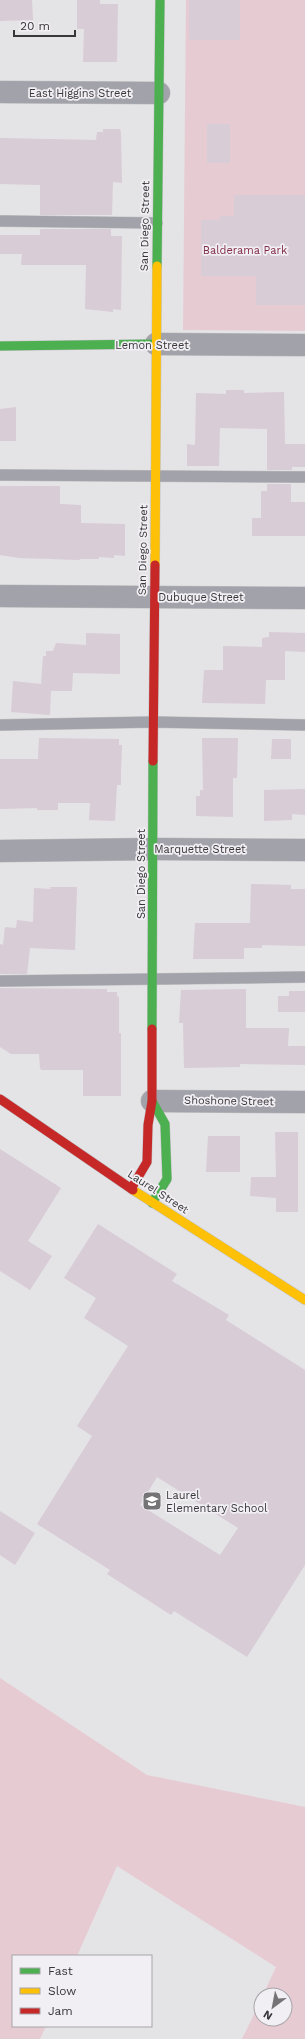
<svg xmlns="http://www.w3.org/2000/svg" width="305" height="2039" font-family="'Work Sans',sans-serif">
	<rect width="100%" height="100%" fill="#e4e3e6"/>
	<path fill="#e7cbd2" d="M186,0H305V331L183,330Z
		M0,1678L147,1775L305,1807V2039H242L261,2000V2019H285V1995H263L276,1967L117,1866L77,1956H13V2026H46L40,2039H0Z"/>
	<path fill="#d8ccd6" fill-rule="evenodd" d="M0,0H32L33,20L0,21Z
		M77,0H100V4H118L117,62H83L84,29H77Z
		M189,0H240V40H189Z
		M207,124H230V163H207Z
		M103,129H120L121,133L122,183L113,182L112,215H40V185L0,184V138L96,140L97,132H103Z
		M234,195H305V305H256V276H201V220H220V216H234Z
		M40,229H111V236H122L121,310L113,309V312L85,309L86,265H21L22,254H0V235H40Z
		M226,390H244V393L284,392L285,444H305V467H292V470H267V429L220,428L219,466H187V444L195,445L196,393L226,394Z
		M16,407V441H0V409Z
		M267,484H291V502H305V536H252V518H261V491H267Z
		M0,486H60V504L81,505V523L125,524V556L114,555V558L99,557V559H80V560L19,558L0,555Z
		M269,632L305,633V652L285,651V680H266L265,704L202,703L204,670H223V646L262,647V638L269,637Z
		M86,633L120,634V674L73,673L72,691H51L50,715L11,712L13,681L41,684L43,656H46V651H53L56,643L86,645Z
		M39,738L119,739V745H122L121,774V785H117L115,821L89,820L90,803H58V810H37V808L0,809V759H38Z
		M202,738H238L237,778H233V817L196,816V796H200V790H203Z
		M272,739H291V759H271Z
		M305,789V815L292,814V820L264,821V790Z
		M251,884L291,885V889H305V946L262,945V948H244V959H193L195,923H250Z
		M50,887H77L75,950L30,948L27,974H0V944L3,945L5,927L16,928L17,920L33,922L34,888L51,889Z
		M0,988L107,989V992H117V996L119,997V1033H121V1096H83V1070H41L40,1068L39,1054H11L0,1047Z
		M246,989V1028H289L288,1046H305V1065L240,1064V1067L184,1068L183,1023H179L181,990Z
		M289,991H305V1012H278V996H289Z
		M275,1132H298V1212H276V1198L250,1196L251,1177H276Z
		M208,1136H240V1172H206Z
		M0,1149L61,1188L28,1241L52,1256L30,1290L0,1271Z
		M98,1224L177,1274L172,1281L229,1315L226,1320L305,1370V1565L247,1657L174,1611L171,1615L107,1574L110,1570L37,1524L92,1436L77,1426L128,1346L84,1318L96,1298L64,1278ZM157,1477L238,1528L220,1555L140,1505Z
		M0,1511L35,1533L15,1565L0,1555Z"/>
	<g fill="none" stroke-linecap="round" stroke-linejoin="round">
		<g stroke="#c1c1c2" stroke-width="12">
			<path id="lane" d="M0,221L157,223
				M0,475L305,477
				M0,725L153,722L305,725
				M0,981L305,977"/>
		</g>
		<g stroke="#c1c1c2" stroke-width="23">
			<path id="street" d="M0,92L159,93
				M156,344L305,345
				M0,596L305,598
				M0,851L153,849L305,850
				M152,1101L305,1102"/>
		</g>
		<g stroke="#c1c1c2" stroke-width="10">
			<path id="fast" d="M157,266L160,0
				M0,346L156,344
				M152,1029L153,761
				M152,1101L165,1124L167,1179L152,1203"/>
		</g>
		<g stroke="#c1c1c2" stroke-width="10">
			<path id="slow" d="M155,565L157,266
				M133,1190L305,1300"/>
		</g>
		<g stroke="#c1c1c2" stroke-width="10">
			<path id="jam" d="M153,761L155,565
				M0,1099L133,1190
				M131,1189L147,1162L148,1125L152,1101V1029"/>
		</g>
		<use href="#lane" stroke="#a2a2aa" stroke-width="11"/>
		<use href="#street" stroke="#a2a2aa" stroke-width="22"/>
		<use href="#fast" stroke="#4caf50" stroke-width="9"/>
		<use href="#slow" stroke="#ffc107" stroke-width="9"/>
		<use href="#jam" stroke="#c62828" stroke-width="9"/>
	</g>
	<defs>
		<g id="school-square" transform="scale(1)"><rect x="-9" y="-9" width="18" height="18" rx="4" fill="#747375" stroke="#f2eff4"/><path d="M0-5L7-2L0 1L-7-2ZM-4 1L0 2.5L4 1V4Q0 6-4 4Z" fill="#fff"/></g>
	</defs>
	<g fill-rule="evenodd">
		<use href="#school-square" x="152" y="1501"/>
	</g>
	<g text-anchor="middle" dominant-baseline="central" stroke-width="3.5" stroke-linejoin="round" paint-order="stroke">
		<g font-size="11" fill="#373638" stroke="#f2eff4">
			<text x="80" y="93">East Higgins Street</text>
			<text transform="translate(145 226) rotate(-89)">San Diego Street</text>
			<text x="152" y="345">Lemon Street</text>
			<text transform="translate(143 550) rotate(-89)">San Diego Street</text>
			<text x="201" y="597">Dubuque Street</text>
			<text x="200" y="849">Marquette Street</text>
			<text transform="translate(141 874) rotate(-90)">San Diego Street</text>
			<text transform="translate(229 1101) rotate(1)">Shoshone Street</text>
			<text transform="translate(158 1192) rotate(33)">Laurel Street</text>
		</g>
		<g font-size="11" fill="#832e48" stroke="#f2eff4">
			<text x="245" y="250">Balderama Park</text>
		</g>
		<g font-size="11" fill="#373638" stroke="#f2eff4" text-anchor="start">
			<text x="166" y="1495">Laurel<tspan x="166" dy="13">Elementary School</tspan></text>
		</g>
	</g>
	<rect x="12" y="1955" width="140" height="72" fill="#f2eff4" stroke="#a7a5a9"/>
	<rect x="20" y="1968" width="20" height="6" fill="#4caf50" stroke="#a7a5a9"/>
	<text x="48" y="1975" font-size="12" fill="#373638">Fast</text>
	<rect x="20" y="1988" width="20" height="6" fill="#ffc107" stroke="#a7a5a9"/>
	<text x="48" y="1995" font-size="12" fill="#373638">Slow</text>
	<rect x="20" y="2008" width="20" height="6" fill="#c62828" stroke="#a7a5a9"/>
	<text x="48" y="2015" font-size="12" fill="#373638">Jam</text>
	<g transform="translate(273 2007) rotate(212)"><circle r="19" fill="#f2eff4" stroke="#a7a5a9"/>
	<path d="M0-3L7 15L0 10L-7 15Z" fill="#747375"/>
	<text y="-6" font-size="11" font-weight="bold" text-anchor="middle" fill="#373638">N</text>
	</g>
	<path d="M14 30v6h61v-6" fill="none" stroke="#373638" stroke-width="2"/>
	<text x="20" y="30" font-size="12" fill="#373638" stroke="#f2eff4" stroke-width="3" paint-order="stroke">20 m</text>
</svg>
